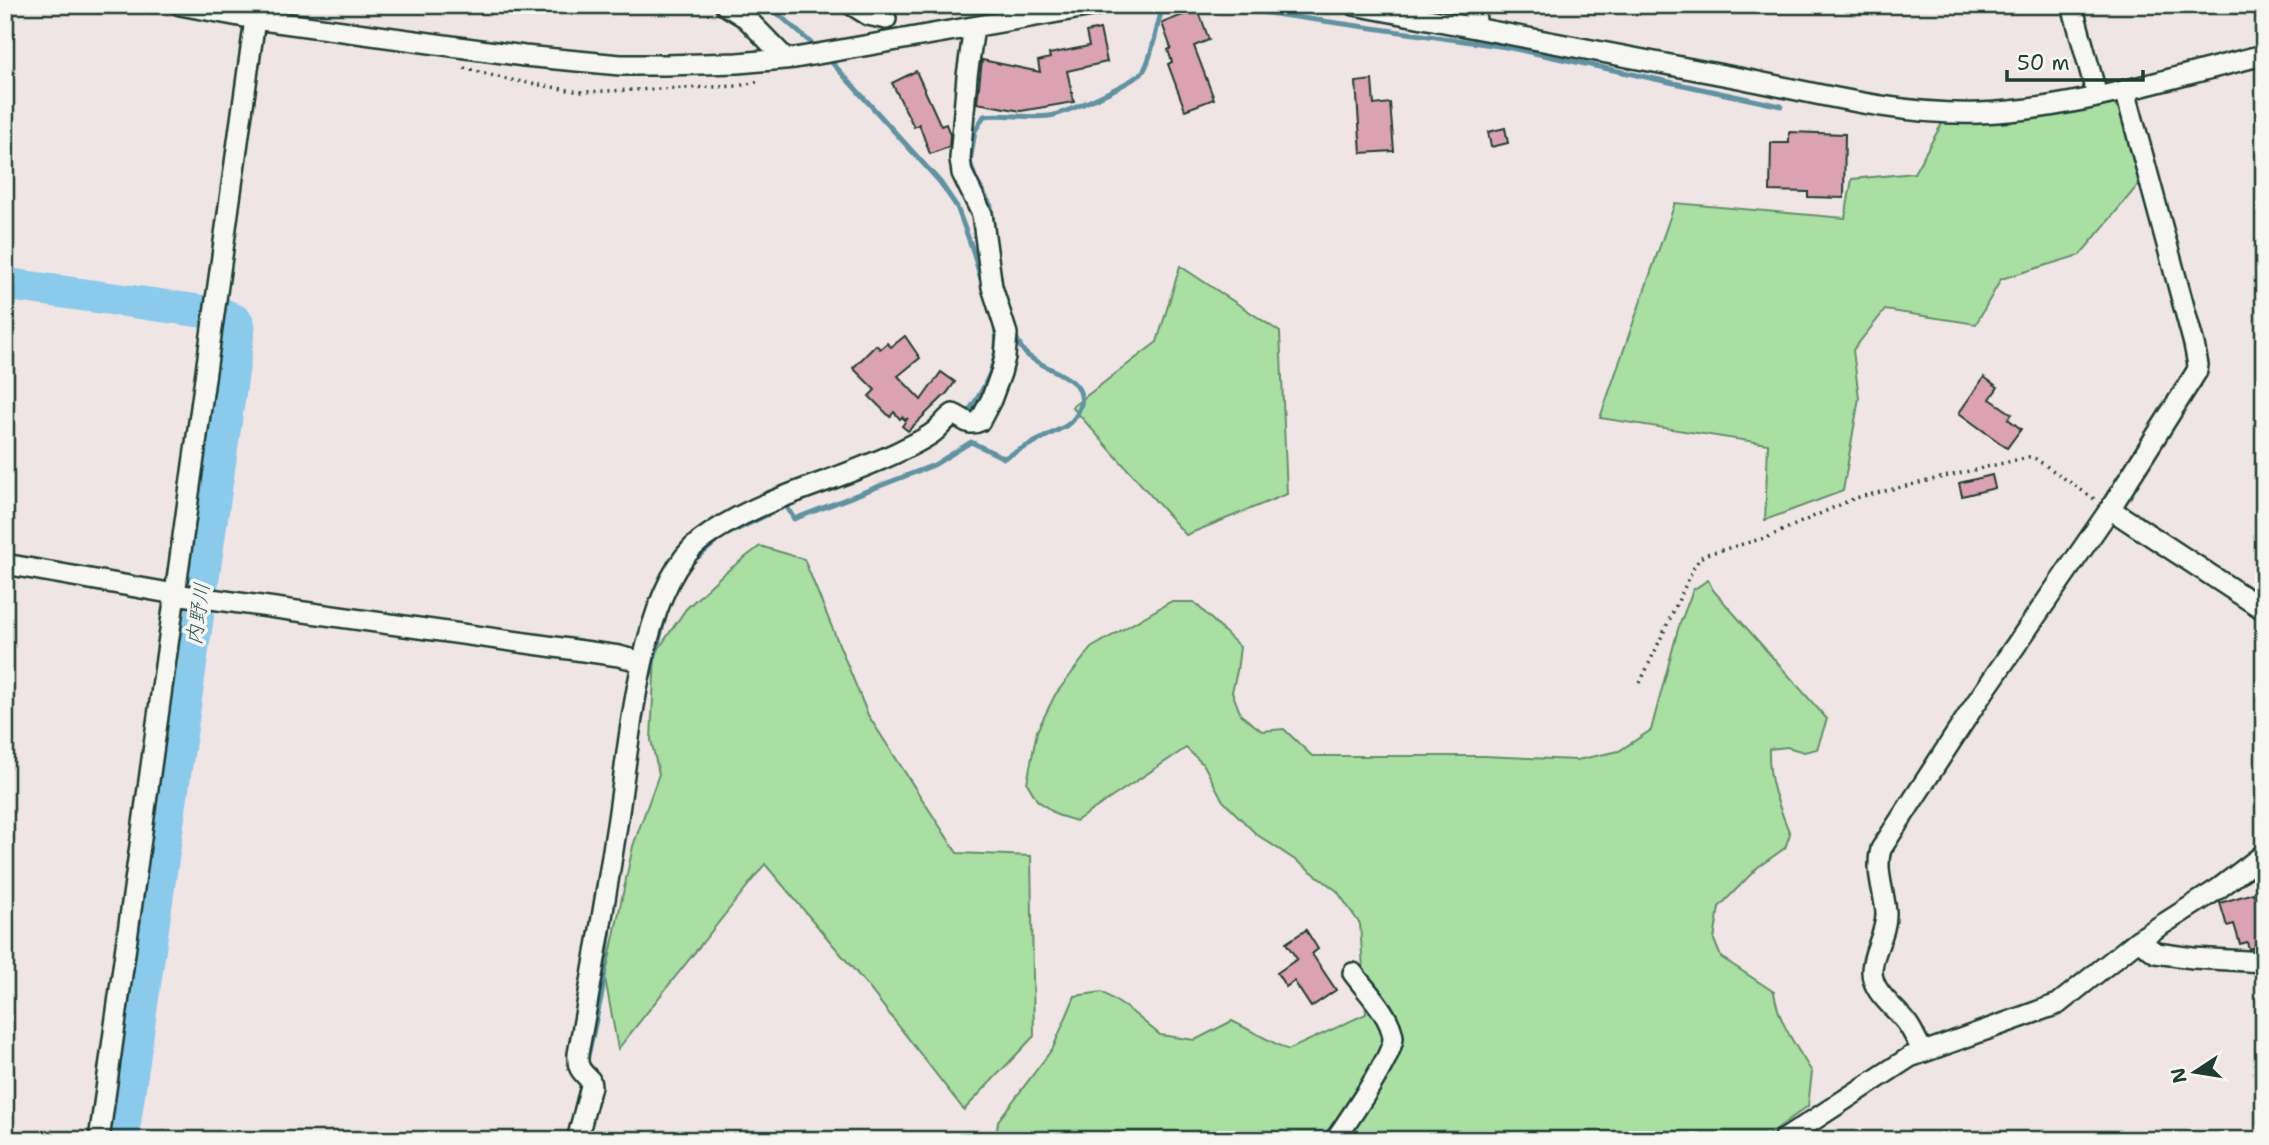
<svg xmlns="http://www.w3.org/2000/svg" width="2269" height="1145" font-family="'Shantell Sans','Klee One',sans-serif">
	<rect width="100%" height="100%" fill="#f0e5e5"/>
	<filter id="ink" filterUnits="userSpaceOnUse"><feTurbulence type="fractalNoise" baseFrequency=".0143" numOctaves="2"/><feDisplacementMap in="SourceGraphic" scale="14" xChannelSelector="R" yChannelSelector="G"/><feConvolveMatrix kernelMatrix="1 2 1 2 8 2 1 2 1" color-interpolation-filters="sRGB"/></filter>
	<g filter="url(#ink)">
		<path fill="#a9dfa2" stroke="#648e6b" stroke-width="2" d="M2105,97L2124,113L2139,184L2080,255L2001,279L1976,324L1885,310L1853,350L1859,398L1843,491L1765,520L1768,444L1600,418L1675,203L1845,218L1852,179L1914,173L1944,120Z
			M1180,266L1280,332L1287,494L1186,535L1072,407L1157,342Z
			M760,546L804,559L868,715L957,853L1031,856L1034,1036L964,1110L866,984L765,864L618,1049L605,978L633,846L659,774L651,740L655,654L686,609L722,575Z
			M1708,580L1713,590L1827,719L1817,749L1804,752L1787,747L1769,749C1768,781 1778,804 1790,834L1785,848L1758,867L1719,907L1714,940L1721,957L1774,992C1778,1022 1796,1046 1812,1072L1808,1106L1761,1140H996L998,1121L1053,1048L1075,996L1102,992L1131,1011L1160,1035L1195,1040L1232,1021L1288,1050L1366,1014L1360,924L1337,891L1304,866L1256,834L1223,801L1204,765L1186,748L1076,821L1057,815L1037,800L1027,783L1037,731L1055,695L1091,648L1170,602H1194L1240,647L1237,671L1232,692L1241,715L1262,731L1284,729L1312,756H1484L1577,760L1619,751L1651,730L1678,629L1693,590Z"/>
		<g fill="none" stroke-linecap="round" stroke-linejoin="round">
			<path stroke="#5f92a2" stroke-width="5" d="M768,5L819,50
				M826,56L940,182L957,207L972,248L991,314
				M994,235L991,206L976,180L970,162L975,131L984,116C1006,113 1027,119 1049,116C1062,115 1138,81 1144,70C1152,57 1156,29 1161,13C1190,9 1217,9 1246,10L1506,47L1781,106
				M943,435C974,414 1003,365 995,326
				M908,456L930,445
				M786,505L794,519L934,465L971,442L1004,458L1066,426C1073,421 1079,413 1081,404C1087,376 1041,370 1025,353C1020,347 1017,340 1015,333
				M728,534L785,506
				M698,557L717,541
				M649,679L665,617
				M586,1065L602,993L611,920
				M578,1099L583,1078"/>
			<path stroke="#8acaeb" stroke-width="33" d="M5,284L222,314L236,321L239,327L122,1140"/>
		</g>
		<path fill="#daa2b2" stroke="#1f3d34" stroke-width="2" d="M1198,9L1209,40L1194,46L1214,99L1185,110L1168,64L1172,62L1168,50L1171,48L1162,23Z
			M1100,29L1107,62L1067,71L1074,102L1021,111L977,103L982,60L1040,72L1038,61L1050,58L1049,54L1089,46L1086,32Z
			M916,71L941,126L946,124L950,135L949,147L930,154L919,124L914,127L892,83Z
			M1372,80L1374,105L1390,103L1394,151L1361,153L1356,82Z
			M1505,128L1508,143L1491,147L1488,132Z
			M1789,132L1845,134L1844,198L1808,197V192L1770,191L1771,143H1789Z
			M905,336L920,358L898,376L921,400L941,372L955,382L947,393L908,431L902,426L908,418L905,420L902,417L900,419L894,412L890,417L869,396L875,390L853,368L876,345L880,349L887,343L891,347Z
			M1984,377L1998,387L1990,399L2012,414L2008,419L2021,429L2007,448L1959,413Z
			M1992,475L1995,488L1962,496L1959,483Z
			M2253,893L2257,903L2261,902L2264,911V944L2249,949L2247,942L2240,944L2234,924L2227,926L2220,903Z
			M1306,930L1318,949L1312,954L1336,990L1311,1007L1294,981L1286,987L1277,973L1297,959L1286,943Z"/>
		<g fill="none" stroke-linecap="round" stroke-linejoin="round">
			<g stroke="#1f3d34" stroke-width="24">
				<path id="minor" d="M180,5L255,19L524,56L620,65H665L738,63L795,58L1098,5
					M725,5L746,18L786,59
					M852,5L868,15L886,19
					M1354,5C1483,29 1611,54 1739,78C1815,93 1902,116 1979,113C2076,110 2170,77 2264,55
					M1474,5L1477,28
					M2072,5L2097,96
					M2110,509L2264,610
					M5,564L175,594L619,656L642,662
					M2138,940L2156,953L2193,958L2264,962
					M1923,1051C1917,1042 1913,1031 1907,1023C1895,1007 1871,992 1872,970C1873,950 1887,933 1886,912C1884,891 1875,870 1881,849L1976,703L2110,509L2197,371L2198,365L2194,344L2125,90
					M99,1140L257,5
					M577,1140L591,1086L590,1080C581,1071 577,1068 578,1054C592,978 605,902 617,825C629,751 639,589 700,541C759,496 836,483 902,450C912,445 925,439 934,432C941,426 946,419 953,414C964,418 967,427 980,421L991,400L1001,373L1005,357L1007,334L992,287L982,214L962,173L960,159L967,76L974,27
					M1335,1140C1347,1122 1394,1055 1393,1037C1390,1014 1366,991 1353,973
					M1783,1140L1910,1057L2058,1004L2138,940L2218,889L2264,854"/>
			</g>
			<path stroke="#1f3d34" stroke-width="3.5" stroke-dasharray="2 5" stroke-linecap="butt" d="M464,68L506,79L580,92L738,86L761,81
				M1640,683L1693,569L1700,558L1707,554L1768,537L1855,498L2029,457L2036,459L2096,500"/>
			<use href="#minor" stroke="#f6f6f2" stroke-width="19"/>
		</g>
	</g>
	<g text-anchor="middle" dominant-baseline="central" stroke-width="7" stroke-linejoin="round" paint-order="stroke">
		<g font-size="21" font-style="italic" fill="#345959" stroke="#f6f6f2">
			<text transform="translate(198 614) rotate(-82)">内野川</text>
		</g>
	</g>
	<rect width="2269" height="1145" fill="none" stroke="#f6f6f2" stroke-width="28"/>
	<rect x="14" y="14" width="2241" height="1117" fill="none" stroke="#1f3d34" stroke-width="2.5" filter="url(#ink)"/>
	<g transform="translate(2195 1072) rotate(258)" stroke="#f6f6f2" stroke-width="5" paint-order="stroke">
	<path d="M0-5L12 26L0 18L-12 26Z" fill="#1f3d34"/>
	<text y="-10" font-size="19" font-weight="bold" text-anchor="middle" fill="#1f3d34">N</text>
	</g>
	<path d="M2007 70v10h136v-10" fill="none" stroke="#1f3d34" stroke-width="3.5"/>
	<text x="2017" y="70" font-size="21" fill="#1f3d34" stroke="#f6f6f2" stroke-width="5" paint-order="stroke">50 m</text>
</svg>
